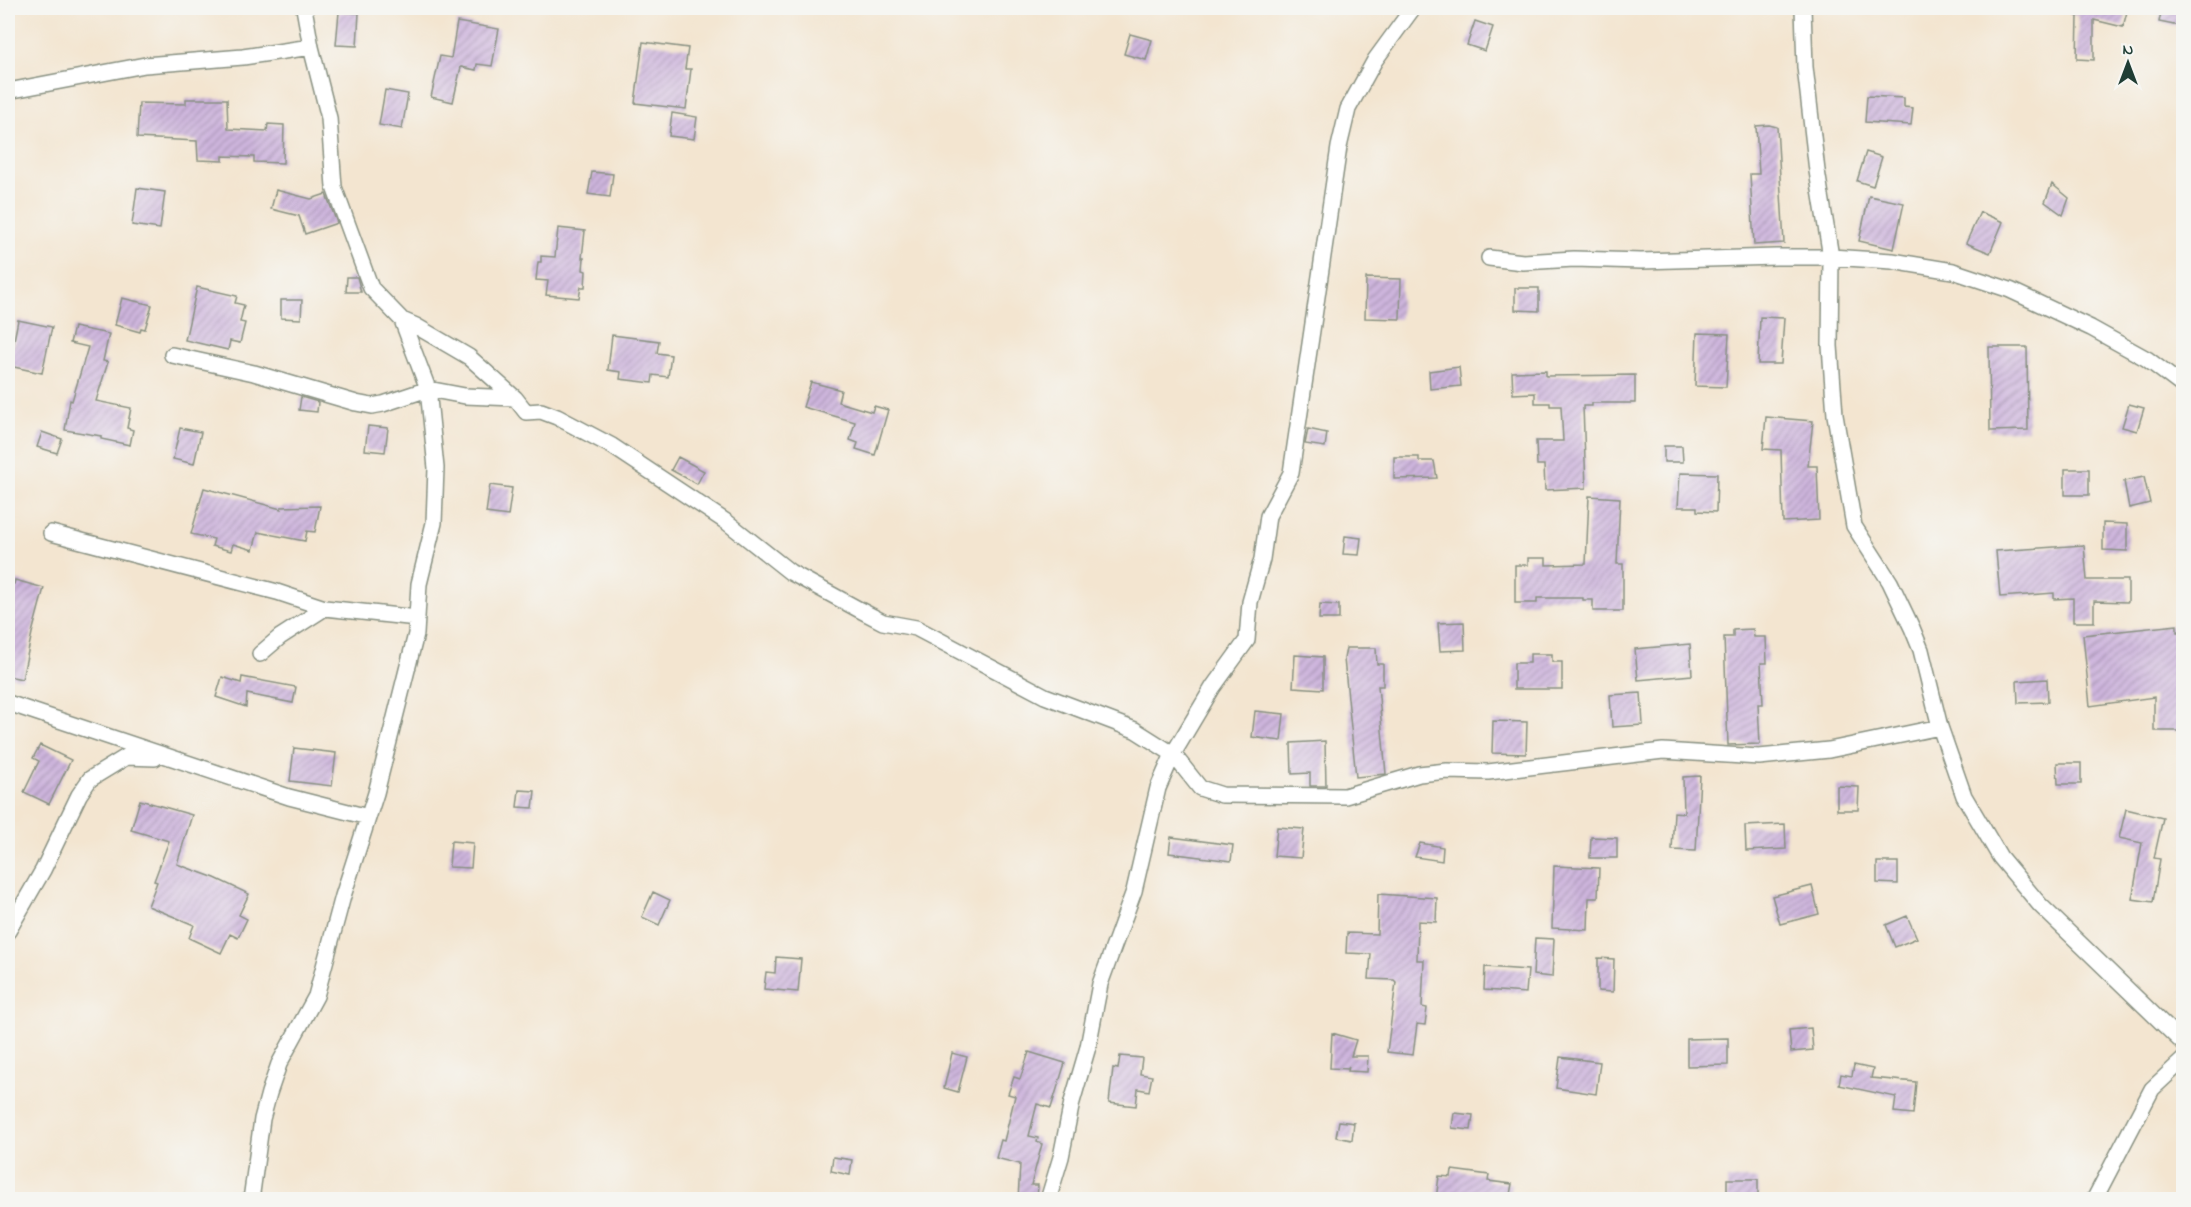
<svg xmlns="http://www.w3.org/2000/svg" width="2191" height="1207" font-family="'Indie Flower',sans-serif">
	<defs>
		<pattern id="building-hatch" width="6" height="6" patternUnits="userSpaceOnUse" patternTransform="scale(1.5)"><rect width="6" height="6" fill="#ceb5dd"/><path d="M-1 1l2-2M0 6l6-6M5 7l2-2" fill="none" stroke="#a794b4"/></pattern>
	</defs>
	<rect width="100%" height="100%" fill="#f6f6f2"/>
	<filter id="ink" filterUnits="userSpaceOnUse"><feTurbulence type="fractalNoise" baseFrequency=".0167" numOctaves="2"/><feDisplacementMap in="SourceGraphic" scale="12" xChannelSelector="R" yChannelSelector="G"/><feConvolveMatrix kernelMatrix="1 2 1 2 8 2 1 2 1" color-interpolation-filters="sRGB"/></filter>
	<filter id="wash" filterUnits="userSpaceOnUse"><feTurbulence type="fractalNoise" baseFrequency=".008" numOctaves="4" result="noise"/><feDisplacementMap in="SourceGraphic" scale="24" xChannelSelector="R" yChannelSelector="G"/><feGaussianBlur stdDeviation="1.35" result="paint"/><feColorMatrix in="noise" values="0 0 0 0 0 0 0 0 0 0 0 0 0 0 0 0 0 1.4 0 .05"/><feComposite in="paint" operator="in"/></filter>
	<g filter="url(#wash)">
		<rect width="100%" height="100%" fill="#f3e5d0"/>
		<g id="blocks">
			<path fill="url(#building-hatch)" d="M2070,8H2128L2123,27L2094,20V60L2077,59L2078,16L2069,14Z
				M2162,8H2184V27L2159,22Z
				M339,12L359,13L357,46L336,45Z
				M1475,21L1493,27L1485,51L1467,45Z
				M457,22L499,29L492,66L477,64L476,70L461,67L453,102L431,97L440,56L451,58Z
				M1130,34L1152,40L1146,60L1124,54Z
				M643,42L688,48L685,69H691L686,109L635,103Z
				M385,90L408,94L402,129L379,125Z
				M1867,96L1904,98V107L1913,108L1911,125L1865,122Z
				M186,99H227L228,129L267,131L268,124L284,125L283,163L254,162V157L223,156V161L198,160L197,141L137,138L139,103L186,104Z
				M672,113L697,117L694,139L669,136Z
				M1769,125L1777,127L1784,243L1754,245L1750,174H1759L1756,126Z
				M1866,152L1882,157L1873,186L1857,181Z
				M592,172L613,174L610,197L588,194Z
				M2052,184L2069,198L2063,215L2045,202Z
				M137,188L165,192L160,229L132,225Z
				M276,190L311,199L326,194L337,223L305,234L299,216L271,209Z
				M1869,196L1904,203L1894,249L1859,241Z
				M1980,212L2003,222L1990,253L1966,243Z
				M558,228L585,231L582,258H584L583,270L586,271L585,287H581L579,298L546,295L548,281L536,280L538,262H541V256L555,257Z
				M347,277H357L361,292H346Z
				M1366,278L1401,279L1400,319L1365,318Z
				M197,287L237,296L235,303L244,305L240,322L245,323L240,343L230,341L228,350L185,340Z
				M1515,288H1539V311L1515,310Z
				M122,298L152,305L145,329L141,328L140,332L115,325Z
				M281,300H302L301,319L281,318Z
				M1760,317L1784,318L1781,364H1758Z
				M18,320L52,327L42,373L9,366Z
				M74,327L109,334L103,361L108,362L96,401L131,408L127,428L133,430L130,445L101,439V436L65,430L70,400L72,401L88,347L70,343Z
				M1697,333L1729,334L1726,387L1695,386Z
				M612,335L659,341L657,353L671,355L668,377L653,375L652,383L620,379L621,372L608,370Z
				M1989,347H2027L2028,430L1990,431Z
				M1459,367L1461,386L1430,389L1429,371Z
				M1546,371V376L1635,375V403H1592V406H1583L1586,488L1545,490L1544,465H1537L1536,441H1563L1561,406H1550V403H1535V393L1513,394L1512,372Z
				M811,382L841,390L838,402L872,412L874,406L888,410L875,455L856,449L858,443L850,440L855,422L803,407Z
				M301,397L318,402L317,412L299,410Z
				M2129,404L2144,408L2137,431L2122,427Z
				M1766,417L1813,421L1808,466H1817L1819,520L1783,522L1781,450L1763,449Z
				M368,426L388,428L385,452L365,450Z
				M180,428L201,432L194,464L173,459Z
				M1308,429L1327,433L1325,447L1305,444Z
				M42,432L62,439L57,453L37,447Z
				M1664,446H1682L1683,462H1664Z
				M678,457L704,471L697,484L671,470Z
				M1394,457H1419V461H1434L1437,478L1394,479Z
				M2065,469H2089V495H2065Z
				M1680,473L1717,474L1716,512L1697,511V507H1678Z
				M2144,477L2150,503L2129,508L2124,481Z
				M490,485L512,488L508,516L486,513Z
				M204,488L281,509V507L320,506L315,532L307,531L305,541L258,532L253,550L233,544L231,551L212,546L214,539L191,534Z
				M1589,496L1620,498L1617,564H1623V611H1593V600H1583V598H1537V603H1515V565H1528V558H1546V565L1586,564Z
				M2103,523L2127,524V551L2103,550Z
				M1345,536L1361,538L1359,555L1343,554Z
				M2084,545L2087,580H2128V602L2094,601V622H2073V598L2054,599V593L2000,597L1996,551Z
				M15,580L44,588L32,633L22,679L8,676V583L14,584Z
				M1320,604L1339,605V619H1319Z
				M1464,622L1465,650L1440,651L1438,623Z
				M2177,625V632H2184L2182,731H2154V697L2090,706L2083,635Z
				M1753,629L1754,637H1766L1767,663H1761L1763,704H1758L1760,744L1728,745L1724,637H1733V630Z
				M1690,644L1692,675L1638,680L1635,649Z
				M1346,648H1376L1377,664H1383V686H1378L1386,774L1356,777L1344,659Z
				M1530,654H1552V662H1562V689H1514V663H1530Z
				M1295,655L1323,657V689L1293,687Z
				M222,677L241,683L242,677L296,687L293,703L247,694L246,707L216,697Z
				M2047,679L2048,702L2018,703L2017,681Z
				M1641,693L1643,725L1612,727L1610,695Z
				M1255,711L1284,714L1281,741L1252,737Z
				M1493,721L1527,722L1526,754L1492,753Z
				M1325,741L1326,786H1310V773L1292,774L1291,743Z
				M40,745L71,760L49,804L24,792L39,761L33,758Z
				M294,748L336,753L332,786L290,781Z
				M2057,763H2081V784H2058Z
				M1700,776L1696,851L1672,850L1674,812L1684,813L1683,777Z
				M1837,786L1859,787L1858,810H1837Z
				M519,790L535,791L533,808L517,807Z
				M140,800L192,815L177,864L215,878L249,894L239,915L247,919L238,938L230,934L221,953L189,938L194,925L148,906L157,882L154,881L169,841L131,830Z
				M2126,809L2163,818L2154,858L2160,859L2153,902L2132,899L2142,843L2119,838Z
				M1785,824L1786,849L1746,851L1745,826Z
				M1277,827L1304,829L1301,858L1274,856Z
				M1171,837L1233,845L1231,861L1169,853Z
				M1591,837L1617,838V858H1590Z
				M451,841L473,843L471,868L449,867Z
				M1420,843L1443,847L1442,861L1415,857Z
				M1877,862H1898V884L1877,883Z
				M1554,866L1599,868L1598,898H1589L1588,930L1552,928Z
				M1812,886L1819,914L1780,924L1772,896Z
				M653,892L670,900L659,925L642,917Z
				M1378,894L1437,898L1436,922L1418,921L1417,960H1424L1422,1007L1427,1008L1425,1025L1417,1024L1413,1055L1387,1052L1396,982L1394,980L1369,979L1371,954L1346,953L1347,933L1377,934Z
				M1907,916L1917,938L1895,947L1886,925Z
				M1535,938L1554,939L1552,977L1533,975Z
				M776,957L801,959L798,992L764,989L766,972L775,973Z
				M1598,958L1614,959L1613,992L1598,991Z
				M1485,967L1528,970L1526,993L1484,990Z
				M1811,1028L1813,1050L1791,1052L1789,1030Z
				M1332,1033L1356,1040L1351,1056H1368L1367,1072L1348,1071L1349,1066L1348,1069L1330,1068Z
				M1728,1038V1065L1687,1066V1039Z
				M1029,1052L1065,1063L1051,1108L1037,1104L1029,1136L1038,1138L1037,1142L1042,1144L1031,1185H1038L1037,1200H1018L1020,1164L996,1158L1001,1140L1004,1141L1015,1096L1008,1094L1014,1077L1020,1079Z
				M952,1053L967,1057L958,1092L944,1088Z
				M1120,1056L1142,1058L1140,1074L1152,1076L1149,1091L1138,1089L1136,1106L1109,1103L1113,1068L1118,1069Z
				M1560,1057L1600,1062L1596,1094L1556,1088Z
				M1854,1065L1873,1069L1871,1078L1916,1082L1913,1114L1894,1112L1896,1097L1839,1085L1841,1074L1852,1076Z
				M1454,1113L1473,1115L1471,1130L1452,1128Z
				M1339,1121L1354,1123L1352,1140L1336,1137Z
				M833,1157L852,1160L850,1175L831,1171Z
				M1452,1170L1489,1175L1488,1181L1512,1184L1509,1200H1436L1439,1176L1451,1177Z
				M1727,1179H1758V1200H1727Z"/>
		</g>
	</g>
	<g filter="url(#ink)">
		<use href="#blocks" fill-opacity="0" stroke="#899182" stroke-width="1.5"/>
		<g fill="none" stroke-linecap="round" stroke-linejoin="round">
			<g stroke="#899182" stroke-width="18">
				<path id="minor" d="M1803,8L1805,67L1817,171L1831,257L1830,346L1835,415L1854,526L1890,582L1912,628L1921,650L1940,727L1964,796L2000,857L2040,905L2184,1044
					M8,91L145,65L243,57L311,47
					M1489,258L1523,262L1574,259L1641,261L1776,257H1831L1892,261L1953,271L2010,290L2091,328L2147,359L2184,387
					M402,320L416,326L469,357L515,398
					M172,355L254,373L356,403L372,406L383,404L428,389L465,396L515,398L526,412L541,411L557,417L612,446L728,523L790,572L858,609L883,622L916,628L1045,696L1135,730L1173,754L1200,788L1222,795L1345,796L1419,774L1447,771L1488,772L1663,751L1759,757L1829,750L1940,727
					M51,533L277,592L325,608
					M260,654L280,637L325,608L417,618
					M8,703L289,797L368,817
					M8,931L43,870L79,795L90,779L126,757L155,758
					M251,1200L262,1119L269,1093L279,1064L316,996L343,896L376,793L416,634L419,584L434,523L436,468L428,389L402,320L371,288L334,187L329,118L311,47L304,8
					M1048,1200L1061,1157L1072,1102L1088,1047L1100,984L1134,891L1158,788L1173,754L1213,687L1247,640L1250,602L1262,559L1268,516L1291,473L1339,147L1348,109L1375,60L1413,8
					M2094,1200L2152,1089L2184,1059"/>
			</g>
			<use href="#minor" stroke="#fff" stroke-width="15"/>
		</g>
	</g>
	<rect width="2191" height="1207" fill="none" stroke="#f6f6f2" stroke-width="30"/>
	<g transform="translate(2128 63)" stroke="#f6f6f2" stroke-width="4.5" paint-order="stroke">
	<path d="M0-4.5L10 22L0 15L-10 22Z" fill="#1f3d34"/>
	<text y="-9" font-size="16" font-weight="bold" text-anchor="middle" fill="#1f3d34">N</text>
	</g>
</svg>
